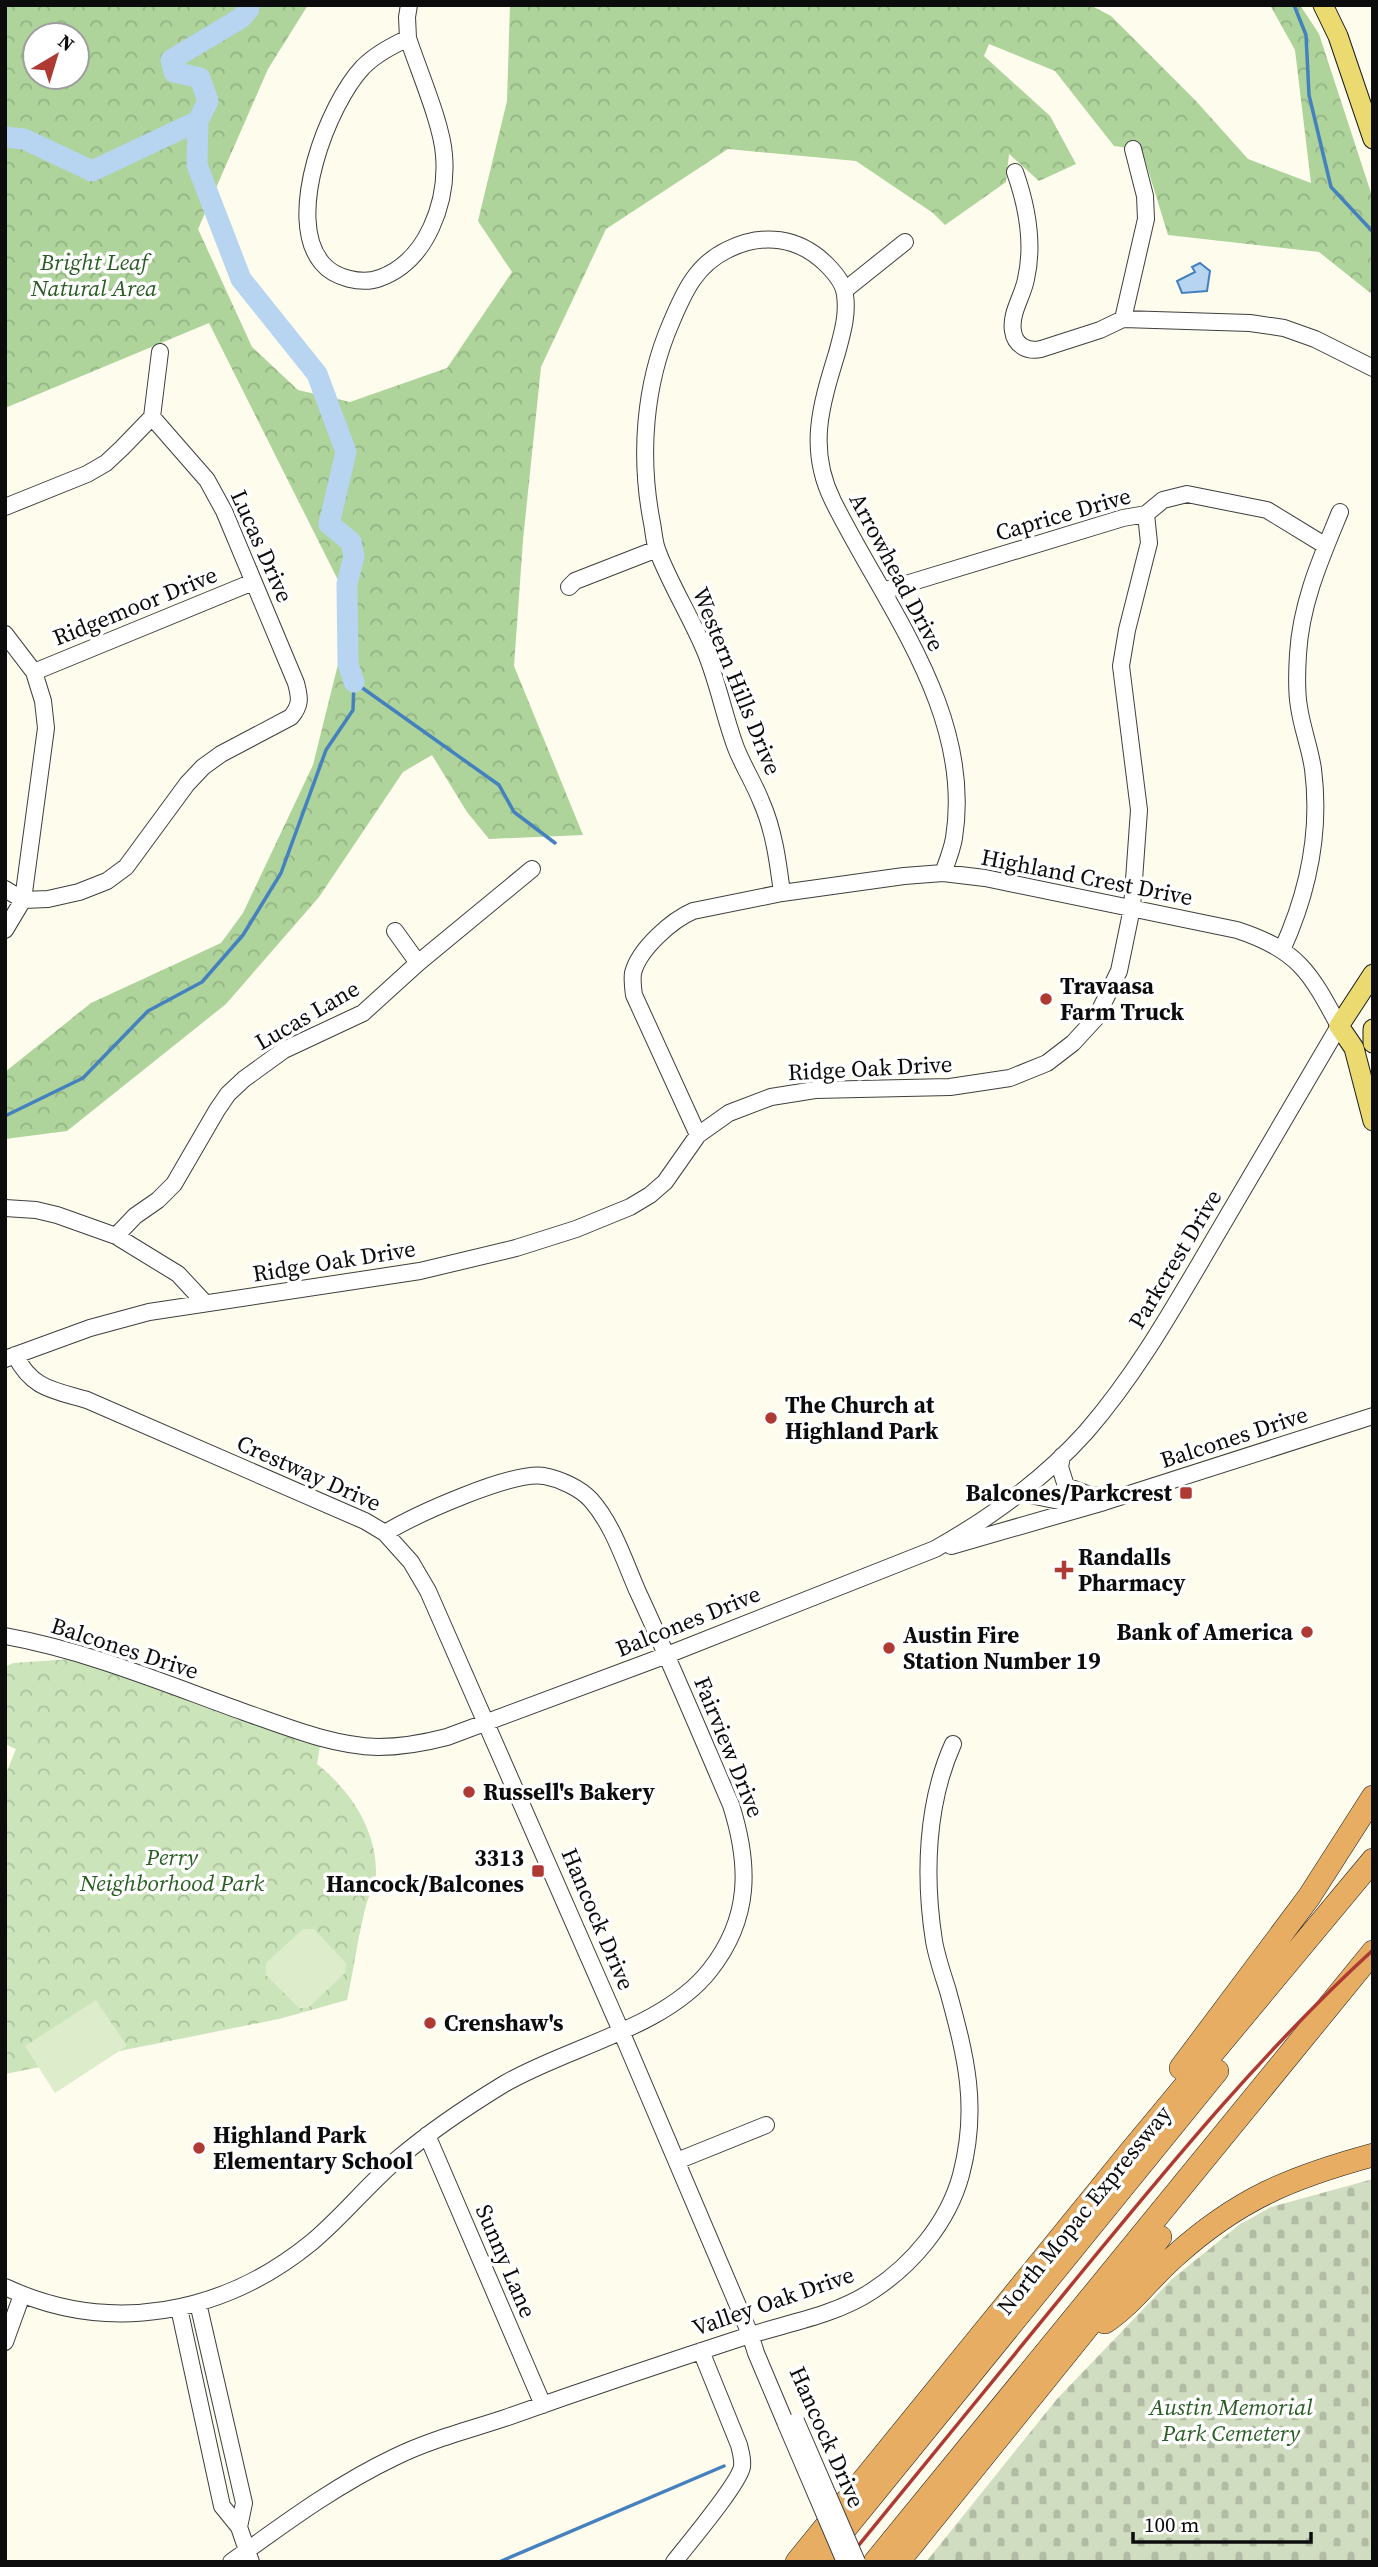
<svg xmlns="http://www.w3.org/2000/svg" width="1378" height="2567" font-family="'Source Serif 4',serif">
	<defs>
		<pattern id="forest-crowns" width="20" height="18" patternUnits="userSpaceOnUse" patternTransform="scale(1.75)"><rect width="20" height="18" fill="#aed39b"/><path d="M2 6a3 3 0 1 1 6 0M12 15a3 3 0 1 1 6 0" fill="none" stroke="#94b484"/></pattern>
		<pattern id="cemetery-stones" width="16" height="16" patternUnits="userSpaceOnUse" patternTransform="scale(1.75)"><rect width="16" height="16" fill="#d1ddc1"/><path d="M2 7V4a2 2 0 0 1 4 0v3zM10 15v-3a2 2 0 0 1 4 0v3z" fill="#b2bca5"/></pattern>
		<pattern id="park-crowns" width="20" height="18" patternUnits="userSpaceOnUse" patternTransform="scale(1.75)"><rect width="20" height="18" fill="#cbe4ba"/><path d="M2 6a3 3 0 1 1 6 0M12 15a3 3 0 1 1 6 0" fill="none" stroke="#adc29f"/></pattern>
	</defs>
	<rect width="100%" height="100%" fill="#fdfced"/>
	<path fill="url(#forest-crowns)" fill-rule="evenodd" d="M5,5H308L268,69L198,229L252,347L298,390L350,402L447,368L512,272L478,221L507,101L510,5H1090L1111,16L1196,101L1248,159L1311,183L1295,50L1270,5H1300L1319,34L1373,199V295L1319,252L1168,235L1142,150L1114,146L1055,71L989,44L984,56L1050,116L1076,164L1039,181L1009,154L1006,182L945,225L933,213L856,161L728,149L606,229L541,367L523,540L514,666L583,835L489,839L467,812L432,755L403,772L319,897L226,1004L67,1131L5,1139V1072L91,1003L221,943L243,913L313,765L352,608L209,323L5,408ZM35,35H77V77H35Z"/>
	<path fill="url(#cemetery-stones)" d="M1373,2179V2562H926L1057,2399L1172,2279L1239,2225L1271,2207Z"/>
	<path fill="url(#park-crowns)" d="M72,1659L320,1746L317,1764C350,1790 377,1830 376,1874C376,1884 369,1895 366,1905C358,1936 354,1968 347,2000L279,2019L5,2074V1776L16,1749L5,1744V1667L13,1663Z"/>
	<path fill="#ddeccb" d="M303,1929H314L346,1963L345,1973L308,2008H299L266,1975V1963Z
		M96,2000L127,2046L55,2093L25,2046Z"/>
	<path fill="#b7d4f0" stroke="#4581bf" stroke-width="2" d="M1200,263L1210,271L1207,291L1182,293L1177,281L1195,272L1192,267Z"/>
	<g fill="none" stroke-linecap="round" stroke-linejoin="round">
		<path stroke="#4581bf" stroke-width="3.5" d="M1294,5L1306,35L1309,95L1331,187L1373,232
			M354,682L499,785L514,812L555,843
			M5,1116L83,1078L148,1011L202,982L243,935L281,873L326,750L353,710L354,682
			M499,2562L724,2466"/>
		<path stroke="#b7d4f0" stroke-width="21" d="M249,5V9L241,18L171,60L174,72L200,78L208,101L198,121L197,165L241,279L317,374L346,452L329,524L351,542L354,556L347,584L348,664L354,682
			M5,137L24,139L92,171L198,121"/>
		<g stroke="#3f3f3f" stroke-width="18">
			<path id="minor" d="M408,38C418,69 442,124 444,155C448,202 427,261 380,278C362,285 334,278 322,263C284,218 328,104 363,67C376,54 392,46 408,38Z
				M408,38L407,17L409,5
				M1015,172C1027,206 1034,244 1026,279C1023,296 1010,313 1013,331C1015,346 1028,352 1041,349L1100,330L1123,319L1250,323L1284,328L1315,339L1373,368
				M845,290L905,242
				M1123,319L1146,219L1145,196L1133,149
				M5,507L87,474L106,463L122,448L152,417L160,352
				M569,587L575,581L657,549
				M883,591L1123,518L1146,514L1163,500L1187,494L1267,510L1326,546
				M5,634L34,672L43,701L46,728L23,900L5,930
				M34,672L253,582
				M5,889L23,900L48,899L79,892L107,881L126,867L187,784L203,767L221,754L291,717C301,705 300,698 296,683L224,511L207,480L152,417
				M782,893C778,862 774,830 761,801C754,783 743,766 736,748C724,716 718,682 705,651C691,617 671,586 658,552C654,543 654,533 652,523C639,457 644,385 671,323C684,292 696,265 727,250C763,232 799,237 827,265C835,273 844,284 845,295C848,315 842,334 837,353C821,405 807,449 833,501C885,606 974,713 954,838C952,850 947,862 943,873
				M395,931L418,963
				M1282,950C1308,893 1321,831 1313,769C1310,748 1302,728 1299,707C1296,690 1297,670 1298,654C1301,603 1321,558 1340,512
				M5,1208L36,1210L57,1215L116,1236L178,1274L205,1303
				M116,1236L135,1216L158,1200L174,1184L217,1110L228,1094L244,1079L284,1050L363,1013L418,963L532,869
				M15,1355C32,1389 53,1390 87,1400L365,1521L385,1533L411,1562L428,1591L621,2031L750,2334L756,2353L786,2424
				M5,1359L90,1328L149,1312L420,1271L516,1248L576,1229L630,1207L650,1195L665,1182L698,1135L729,1113L771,1097L815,1090L950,1087L1010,1078L1047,1063L1073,1043L1096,1018L1119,971L1132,908L1139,810L1121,666L1127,630L1149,543L1146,514
				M1062,1456L1060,1467L1066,1486L1092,1496L1108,1495
				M1020,1493L1079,1505
				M951,1546L1104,1502L1373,1416
				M5,1636C88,1651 166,1684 244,1712C287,1727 333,1746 378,1747C402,1747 424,1743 447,1737L667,1655L935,1549C990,1518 1043,1480 1086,1432C1134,1377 1170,1314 1207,1251C1251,1176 1295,1101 1339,1026C1310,972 1298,950 1237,930L985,878L943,873L904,876L782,893L693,911C672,920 639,949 633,973C632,980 633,988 634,995L698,1135
				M427,2135L543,2405
				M677,2161L766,2125
				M5,2287C110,2336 224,2314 312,2242C343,2216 369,2183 400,2157C432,2130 468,2106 504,2084C567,2047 665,2028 710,1970C751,1918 750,1865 731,1805C700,1733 670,1661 637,1590C624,1560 613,1525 591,1500C580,1488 560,1479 544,1476C511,1471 415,1515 385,1533
				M198,2303L244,2503L239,2527
				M179,2308L222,2506L239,2527L251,2562
				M5,2342L22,2295
				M231,2562C284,2524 336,2485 395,2457C429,2440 469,2430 505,2418C584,2390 664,2363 744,2337C787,2323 834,2316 872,2291C912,2265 948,2223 961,2175C979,2107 966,2057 948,1991C943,1975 937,1958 934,1941C924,1877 926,1804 953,1744
				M674,2562C688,2544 738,2485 742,2467C743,2459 741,2453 739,2445L701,2351"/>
		</g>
		<g stroke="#1d1d1d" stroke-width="21">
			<path id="major" d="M1323,5L1338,36L1373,139
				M1373,974L1339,1026L1354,1048L1373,1121
				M1373,1029V1043"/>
		</g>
		<g stroke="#1d1d1d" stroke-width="24">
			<path id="highway" d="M1181,2068L1309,1897L1373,1797
				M1105,2322C1132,2304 1151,2277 1175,2256C1238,2199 1292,2177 1373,2155
				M797,2562L1131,2151L1373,1860
				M818,2562L1217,2071
				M875,2562L1373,1952
				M898,2562L1160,2237"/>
		</g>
		<use href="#minor" stroke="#fff" stroke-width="16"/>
		<use href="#major" stroke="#ebda70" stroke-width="19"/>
		<use href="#highway" stroke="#e6ad63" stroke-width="23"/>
		<path stroke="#ae3a33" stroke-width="3.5" d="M845,2562C924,2466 1002,2369 1081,2273C1173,2161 1265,2049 1373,1950"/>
		<g stroke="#3f3f3f" stroke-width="18" stroke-linecap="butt">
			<path id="minor-bridge" d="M796,2421L857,2562
				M786,2424L845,2562"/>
		</g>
		<use href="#minor-bridge" stroke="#fff" stroke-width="16"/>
	</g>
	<g fill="#ae3a33" stroke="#fff" stroke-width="2.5">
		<circle cx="1046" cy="999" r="7"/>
		<circle cx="771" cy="1418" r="7"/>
		<rect x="1179" y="1486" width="14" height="14" rx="3.5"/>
		<path d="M1060.5 1559.5h7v7h7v7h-7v7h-7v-7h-7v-7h7z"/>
		<circle cx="1307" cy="1632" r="7"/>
		<circle cx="889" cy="1648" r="7"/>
		<circle cx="469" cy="1792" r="7"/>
		<rect x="531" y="1864" width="14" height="14" rx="3.5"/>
		<circle cx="430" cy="2023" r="7"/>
		<circle cx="199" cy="2148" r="7"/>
	</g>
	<g text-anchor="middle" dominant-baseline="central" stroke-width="7" stroke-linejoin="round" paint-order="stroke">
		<g font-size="23" font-style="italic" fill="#295d23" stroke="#fff">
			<text x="94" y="262">Bright Leaf<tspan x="94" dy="26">Natural Area</tspan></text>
			<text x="172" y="1857">Perry<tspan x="172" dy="26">Neighborhood Park</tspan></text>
			<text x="1231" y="2407">Austin Memorial<tspan x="1231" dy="26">Park Cemetery</tspan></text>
		</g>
		<g font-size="23" fill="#0c0c0c" stroke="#fff">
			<text transform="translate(1063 514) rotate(-16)">Caprice Drive</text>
			<text transform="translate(262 546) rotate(66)">Lucas Drive</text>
			<text transform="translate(897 572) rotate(62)">Arrowhead Drive</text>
			<text transform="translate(135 606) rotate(-22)">Ridgemoor Drive</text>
			<text transform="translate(737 681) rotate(68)">Western Hills Drive</text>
			<text transform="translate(1087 877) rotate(11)">Highland Crest Drive</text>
			<text transform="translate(307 1015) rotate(-30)">Lucas Lane</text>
			<text transform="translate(870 1068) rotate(-3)">Ridge Oak Drive</text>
			<text transform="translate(1175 1259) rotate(-59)">Parkcrest Drive</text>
			<text transform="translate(334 1261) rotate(-9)">Ridge Oak Drive</text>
			<text transform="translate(1234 1437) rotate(-18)">Balcones Drive</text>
			<text transform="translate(309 1473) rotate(24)">Crestway Drive</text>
			<text transform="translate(688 1621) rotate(-22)">Balcones Drive</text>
			<text transform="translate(125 1648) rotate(18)">Balcones Drive</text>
			<text transform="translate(729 1747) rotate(68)">Fairview Drive</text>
			<text transform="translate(598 1919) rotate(67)">Hancock Drive</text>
			<text transform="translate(1084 2210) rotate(-51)">North Mopac Expressway</text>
			<text transform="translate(506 2261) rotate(67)">Sunny Lane</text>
			<text transform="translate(773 2301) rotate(-19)">Valley Oak Drive</text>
			<text transform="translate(827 2437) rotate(66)">Hancock Drive</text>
		</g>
		<g font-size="23" font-weight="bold" fill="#0c0c0c" stroke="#fff" text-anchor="start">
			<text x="1060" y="986">Travaasa<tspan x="1060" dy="26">Farm Truck</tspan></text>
			<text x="785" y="1405">The Church at<tspan x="785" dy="26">Highland Park</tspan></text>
			<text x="1172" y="1493" text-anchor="end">Balcones/Parkcrest</text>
			<text x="1078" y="1557">Randalls<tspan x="1078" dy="26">Pharmacy</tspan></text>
			<text x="1293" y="1632" text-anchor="end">Bank of America</text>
			<text x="903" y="1635">Austin Fire<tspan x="903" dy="26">Station Number 19</tspan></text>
			<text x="483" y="1792">Russell's Bakery</text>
			<text x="524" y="1858" text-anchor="end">3313<tspan x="524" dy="26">Hancock/Balcones</tspan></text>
			<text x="444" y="2023">Crenshaw's</text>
			<text x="213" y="2135">Highland Park<tspan x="213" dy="26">Elementary School</tspan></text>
		</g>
	</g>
	<rect width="1378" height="2567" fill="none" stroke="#0c0c0c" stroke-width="14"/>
	<g transform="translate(56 56) rotate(38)"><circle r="33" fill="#ffffff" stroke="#9e9e9e" stroke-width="2"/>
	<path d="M0-5L12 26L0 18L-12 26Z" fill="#ae3a33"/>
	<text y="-10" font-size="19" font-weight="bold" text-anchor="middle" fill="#0c0c0c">N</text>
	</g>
	<path d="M1133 2532v10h178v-10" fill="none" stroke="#0c0c0c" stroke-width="3.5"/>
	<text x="1144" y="2532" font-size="21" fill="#0c0c0c" stroke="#ffffff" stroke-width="5" paint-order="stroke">100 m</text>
</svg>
